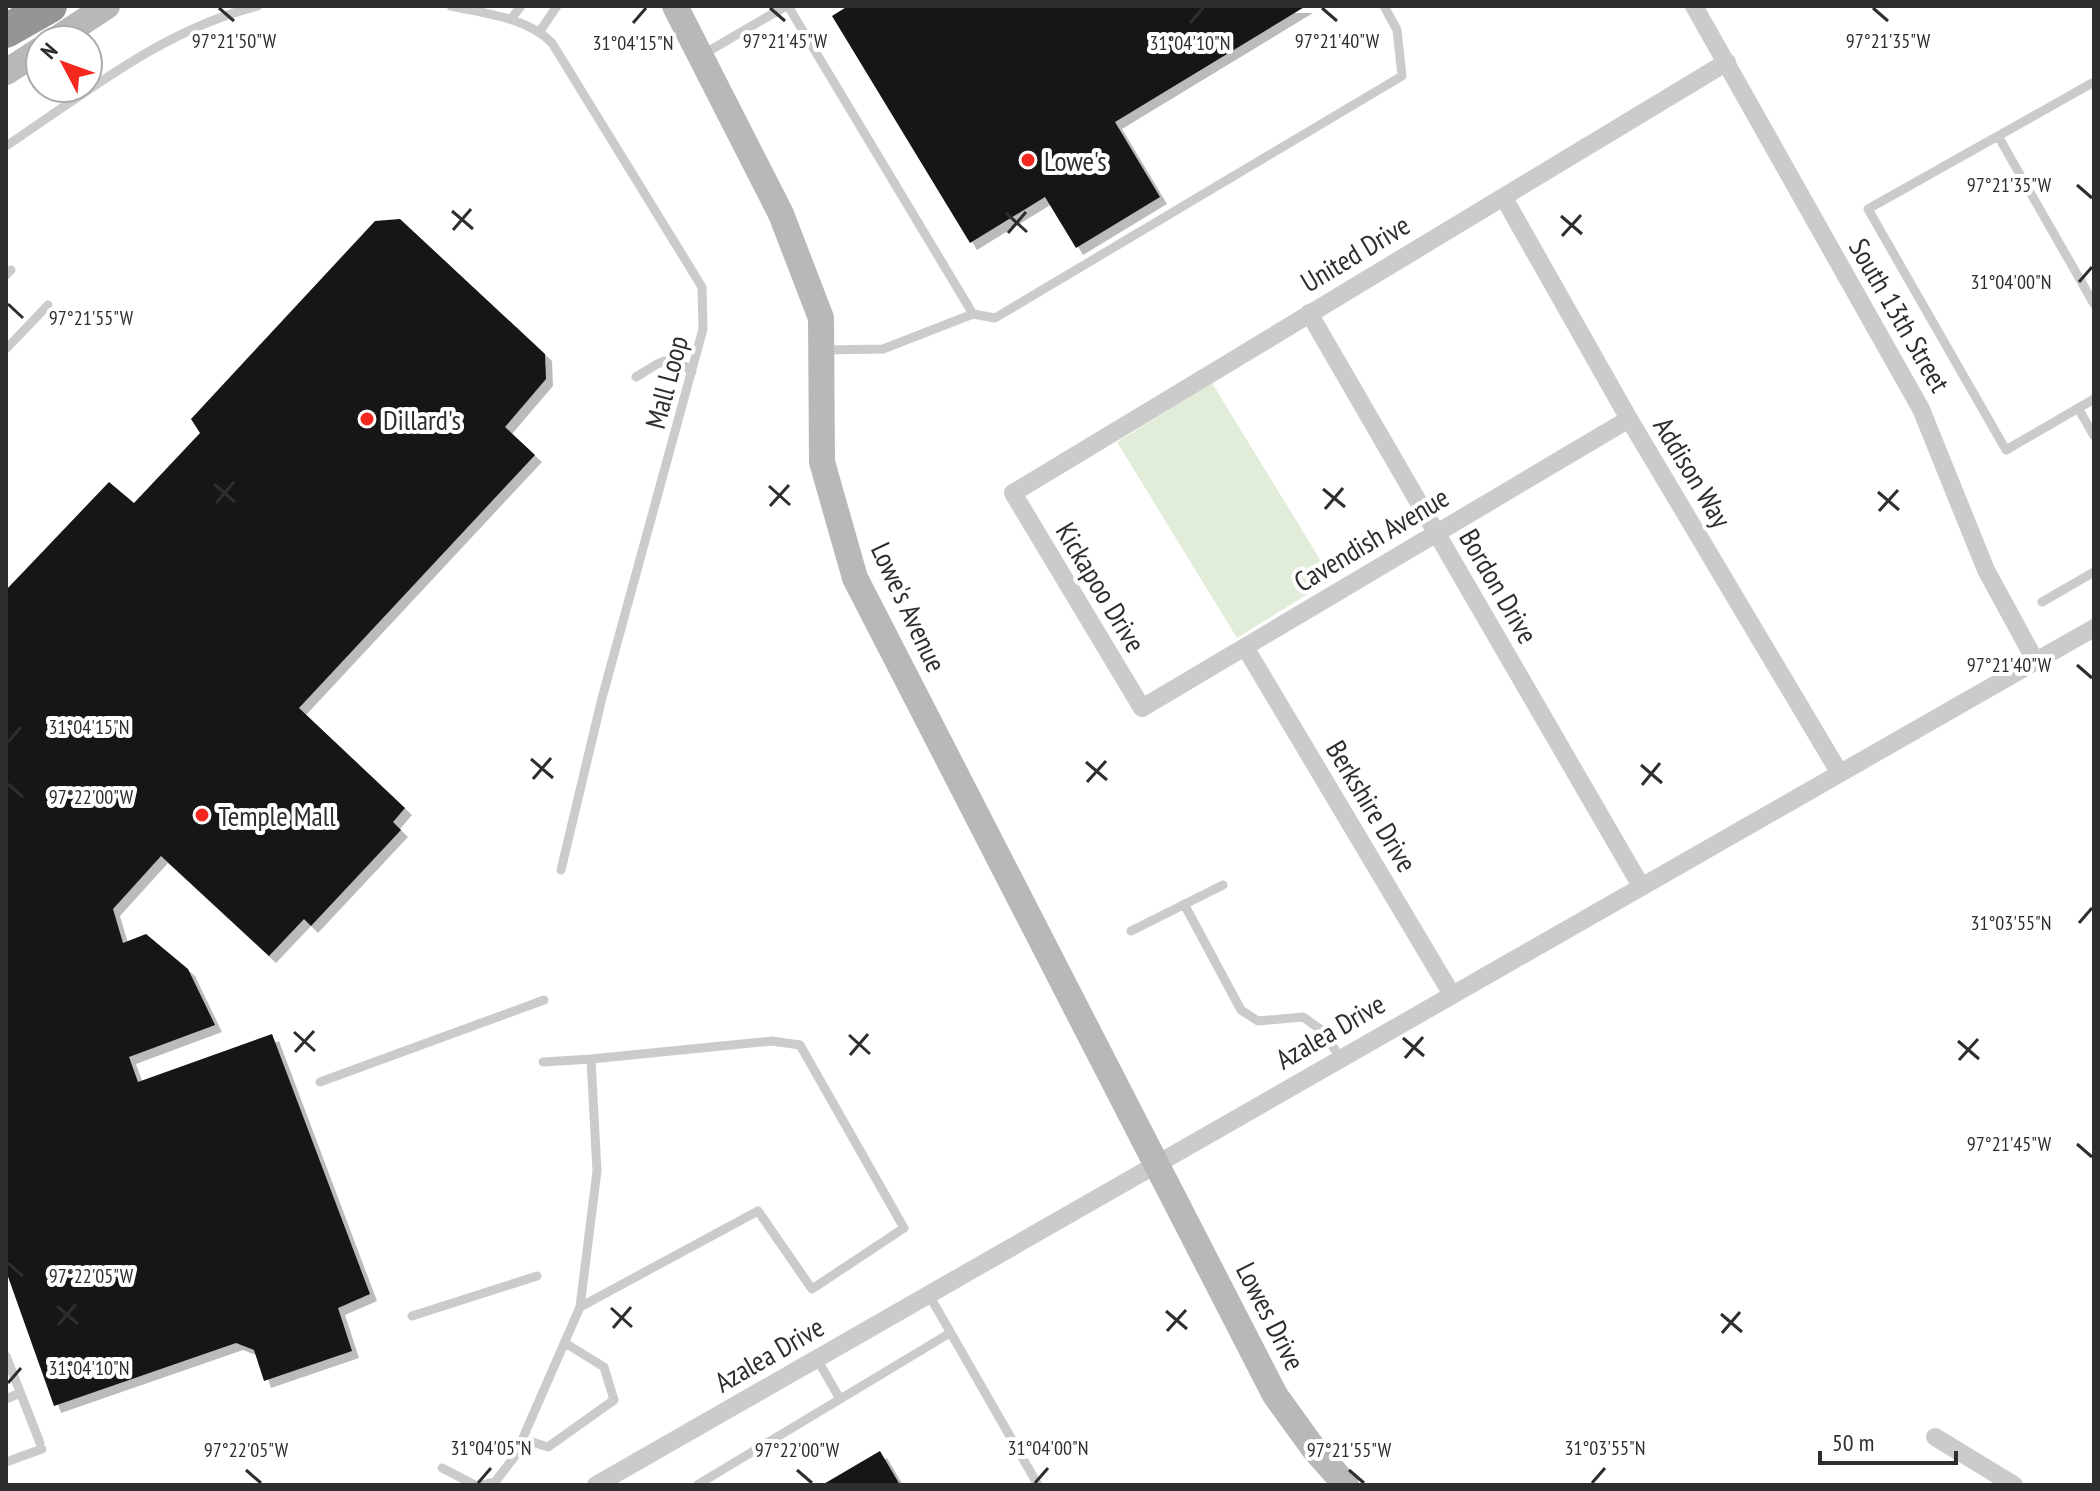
<svg xmlns="http://www.w3.org/2000/svg" width="2100" height="1491" font-family="'PT Sans Narrow',sans-serif">
	<defs>
		<filter id="shadow"><feDropShadow dx="7" dy="7" stdDeviation="0" flood-color="#0004"/></filter>
	</defs>
	<rect width="100%" height="100%" fill="#fff"/>
	<path fill="#e1edd9" d="M1212,383L1332,579L1237,638L1117,442Z"/>
	<path fill="#151515" filter="url(#shadow)" d="M848,6H1306L1115,122L1160,197L1076,248L1045,197L970,243L832,16Z
		M400,219L545,354L546,379L505,427L535,455L299,708L405,808L393,822L401,830L311,926L304,919L269,956L161,856L113,909L123,943L146,934L188,969L215,1025L129,1057L138,1082L272,1034L370,1294L338,1308L352,1351L264,1381L254,1350L236,1343L54,1406L6,1271V590L109,482L134,503L200,433L191,419L375,221Z
		M880,1451L900,1485H822Z"/>
	<g fill="none" stroke-linecap="round" stroke-linejoin="round">
		<path stroke="#cbcbcb" stroke-width="9" d="M451,6C486,14 526,17 552,43L702,287L703,329L602,698L561,870
			M788,6L973,314L995,318L1402,76L1397,30L1384,6
			M511,19L521,6
			M540,31L557,6
			M702,55L786,6
			M2094,82L1868,209L2006,450L2094,399
			M1998,136L2094,304
			M6,146C86,93 164,29 258,6
			M6,275L11,270
			M6,349L48,305
			M824,350L883,349L973,314
			M636,377C660,363 669,350 692,372
			M2078,408L2094,436
			M2042,602L2094,572
			M1184,904L1241,1010L1258,1021L1303,1017L1320,1029L1341,1058
			M1131,931L1223,885
			M320,1082L544,1000
			M929,1295L1038,1485
			M580,1307L758,1211L812,1289L904,1228L800,1045L772,1041L591,1059
			M412,1316L537,1276
			M6,1356L40,1443
			M817,1359L840,1399
			M6,1399L20,1393
			M523,1439L548,1447L614,1400L604,1367L565,1343
			M6,1462L42,1449
			M442,1468L475,1485
			M482,1485L495,1482L515,1456L580,1307L597,1171L591,1059L543,1062
			M697,1485L950,1333"/>
		<path stroke="#cbcbcb" stroke-width="18" d="M1694,6L1921,409L1986,570L2036,662
			M1504,198L1629,419L1839,772
			M1309,313L1641,886
			M1629,419L1142,708L1013,493L1727,62
			M1245,647L1451,993
			M1935,1437L2014,1485
			M596,1485L2094,628"/>
		<path stroke="#b8b8b8" stroke-width="26" d="M675,6L781,214L821,318L822,462L855,578L1275,1395L1314,1449L1346,1485
			M55,40L107,6
			M6,72L40,50"/>
		<path stroke="#959595" stroke-width="34" d="M6,31L50,6"/>
	</g>
	<path fill="none" stroke="#2e2e2e" stroke-width="3" d="M219,8L234,21M770,8L785,21M1322,8L1337,21M1873,8L1888,21M633,23L646,8M1190,23L1203,8M2077,185L2092,198M452,211L473,229M1006,213L1027,232M1561,216L1582,234M453,230L471,209M1008,233L1026,212M1562,236L1581,215M2079,282L2092,267M8,304L23,318M214,484L235,502M769,486L790,505M1323,489L1345,507M1878,492L1899,510M216,503L234,482M770,506L789,485M1325,509L1343,488M1879,511L1898,490M2077,665L2092,678M8,742L21,727M531,759L553,778M1086,762L1107,780M1641,765L1662,783M533,779L551,758M1087,782L1106,761M8,784L23,797M1642,785L1660,763M2079,923L2092,908M294,1032L315,1051M849,1035L870,1054M1403,1038L1424,1056M1958,1041L1979,1059M295,1052L314,1031M850,1055L868,1034M1405,1058L1423,1037M1959,1060L1978,1039M2077,1144L2092,1157M8,1263L23,1276M57,1306L78,1324M611,1308L632,1327M1166,1311L1187,1329M1721,1314L1742,1332M58,1325L76,1304M613,1328L631,1307M1167,1331L1186,1310M1722,1333L1740,1312M8,1383L21,1368M246,1470L261,1483M797,1470L812,1483M1349,1470L1364,1483M478,1483L491,1468M1035,1483L1048,1468M1592,1483L1605,1468"/>
	<g fill="#f5281f" stroke="#fff" stroke-width="3">
		<circle cx="1028" cy="160" r="8"/>
		<circle cx="367" cy="419" r="8"/>
		<circle cx="202" cy="815" r="8"/>
	</g>
	<g text-anchor="middle" dominant-baseline="central" stroke-width="8" stroke-linejoin="round" paint-order="stroke">
		<g font-size="28" fill="#2e2e2e" stroke="#fff" text-anchor="start">
			<text x="1044" y="160">Lowe's</text>
			<text x="383" y="419">Dillard's</text>
			<text x="218" y="815">Temple Mall</text>
		</g>
		<g font-size="28" fill="#2e2e2e" stroke="#fff">
			<text transform="translate(1355 253) rotate(-31)">United Drive</text>
			<text transform="translate(1900 315) rotate(60)">South 13th Street</text>
			<text transform="translate(666 382) rotate(-75)">Mall Loop</text>
			<text transform="translate(1693 472) rotate(59)">Addison Way</text>
			<text transform="translate(1371 539) rotate(-31)">Cavendish Avenue</text>
			<text transform="translate(1499 586) rotate(60)">Bordon Drive</text>
			<text transform="translate(1101 587) rotate(59)">Kickapoo Drive</text>
			<text transform="translate(909 607) rotate(65)">Lowe's Avenue</text>
			<text transform="translate(1372 806) rotate(59)">Berkshire Drive</text>
			<text transform="translate(1330 1031) rotate(-30)">Azalea Drive</text>
			<text transform="translate(1271 1316) rotate(63)">Lowes Drive</text>
			<text transform="translate(769 1354) rotate(-30)">Azalea Drive</text>
		</g>
	</g>
	<g font-size="20" text-anchor="middle" fill="#2e2e2e" stroke="#fff" stroke-width="8" stroke-linejoin="round" paint-order="stroke">
		<text x="785" y="48">97°21'45"W</text>
		<text x="1888" y="48">97°21'35"W</text>
		<text x="234" y="48">97°21'50"W</text>
		<text x="1337" y="48">97°21'40"W</text>
		<text x="633" y="50">31°04'15"N</text>
		<text x="1190" y="50">31°04'10"N</text>
		<text x="2009" y="192">97°21'35"W</text>
		<text x="2011" y="289">31°04'00"N</text>
		<text x="91" y="325">97°21'55"W</text>
		<text x="2009" y="672">97°21'40"W</text>
		<text x="89" y="734">31°04'15"N</text>
		<text x="91" y="804">97°22'00"W</text>
		<text x="2011" y="930">31°03'55"N</text>
		<text x="2009" y="1151">97°21'45"W</text>
		<text x="91" y="1283">97°22'05"W</text>
		<text x="89" y="1375">31°04'10"N</text>
		<text x="491" y="1455">31°04'05"N</text>
		<text x="1048" y="1455">31°04'00"N</text>
		<text x="1605" y="1455">31°03'55"N</text>
		<text x="246" y="1457">97°22'05"W</text>
		<text x="797" y="1457">97°22'00"W</text>
		<text x="1349" y="1457">97°21'55"W</text>
	</g>
	<rect width="2100" height="1491" fill="none" stroke="#2e2e2e" stroke-width="16"/>
	<g transform="translate(64 64) rotate(311)"><circle r="38" fill="#ffffff" stroke="#ababab" stroke-width="2"/>
	<path d="M0-6L14 30L0 20L-14 30Z" fill="#f5281f"/>
	<text y="-12" font-size="22" font-weight="bold" text-anchor="middle" fill="#2e2e2e">N</text>
	</g>
	<path d="M1820 1451v12h136v-12" fill="none" stroke="#2e2e2e" stroke-width="4"/>
	<text x="1832" y="1451" font-size="24" fill="#2e2e2e" stroke="#ffffff" stroke-width="6" paint-order="stroke">50 m</text>
</svg>
